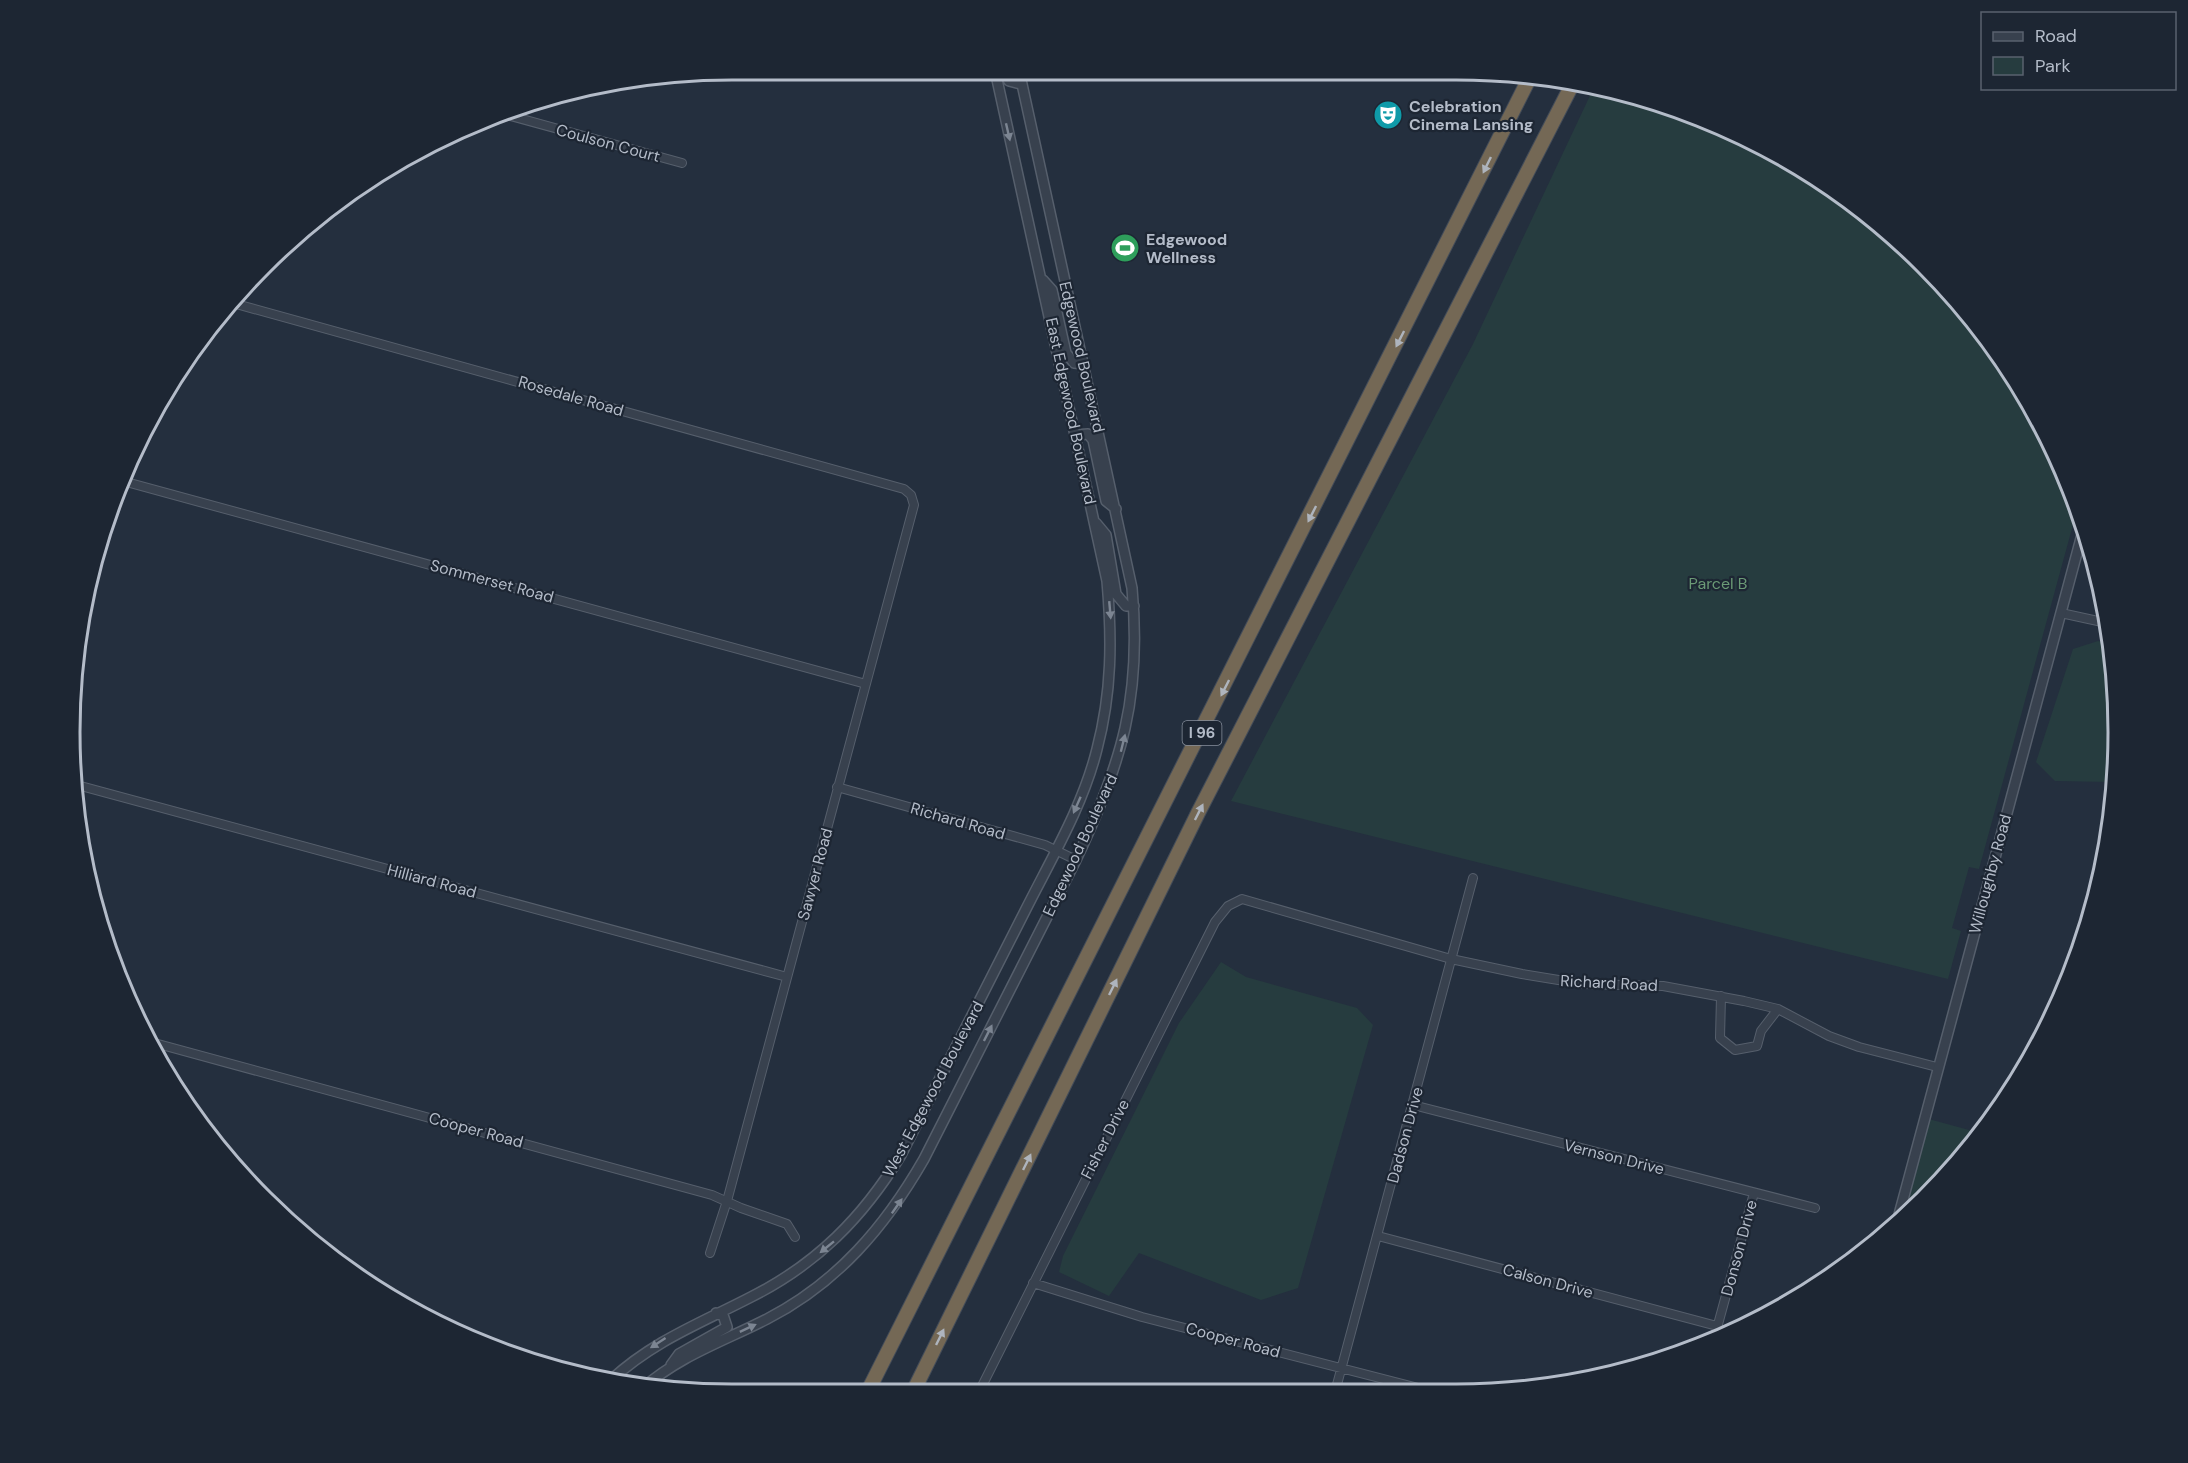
<svg xmlns="http://www.w3.org/2000/svg" width="2188" height="1463" font-family="'DM Sans',sans-serif">
	<rect width="100%" height="100%" fill="#242f3e"/>
	<path fill="#263c3f" d="M1595,85L1628,92L1749,137L1894,234L1982,328L2051,439L2077,510L1979,869L1969,867L1952,928L1961,931L1948,979L1231,801L1473,344Z
		M2098,641L2110,644L2118,689L2114,782L2055,781L2036,762L2073,649Z
		M1221,962L1246,977L1357,1008L1373,1025L1298,1288L1261,1300L1139,1253L1109,1296L1059,1272L1063,1256L1179,1023Z
		M1925,1118L1980,1133L1954,1169L1897,1222Z"/>
	<g fill="none" stroke-linecap="round" stroke-linejoin="round">
		<g stroke="#565f6c" stroke-width="10">
			<path id="minor" d="M500,113L682,163
				M229,302L904,489L911,495L914,505L727,1201L710,1253
				M119,480L866,684
				M2061,613L2107,623
				M77,785L787,977
				M837,787L1045,845L1076,860
				M1721,996L1720,1038L1735,1050L1757,1046L1761,1031L1778,1009
				M147,1041L712,1195L741,1208L787,1224L795,1237
				M1413,1105L1815,1208
				M1378,1236L1717,1326
				M1033,1283L1142,1317L1434,1392
				M1714,1339L1754,1193
				M980,1390L1215,922L1228,906L1242,899L1451,959L1522,974L1583,984L1663,986L1744,1001L1778,1009L1829,1036L1859,1047L1937,1067
				M1335,1392L1473,878"/>
		</g>
		<g stroke="#565f6c" stroke-width="12">
			<path id="tertiary" d="M1005,75L1009,81L1021,84
				M1043,280L1052,290L1066,353L1074,363L1084,364
				M1075,435L1088,434L1093,440L1106,501L1116,509
				M1096,523L1106,535L1116,594L1126,606H1134
				M1897,1222L2084,527
				M671,1365L679,1354L727,1327L723,1315L716,1313
				M611,1380C653,1341 701,1323 751,1297C817,1264 863,1217 901,1155C942,1074 984,992 1025,911C1051,859 1083,806 1097,749C1112,692 1112,639 1107,581L996,75
				M643,1388C679,1356 724,1341 767,1319C837,1283 885,1227 924,1159L1076,860C1122,763 1142,696 1132,588L1020,75"/>
		</g>
		<g stroke="#434c59" stroke-width="16">
			<path id="motorway" d="M869,1389L1531,75
				M914,1390L1198,813L1574,81"/>
		</g>
		<use href="#minor" stroke="#38414e" stroke-width="8"/>
		<use href="#tertiary" stroke="#38414e" stroke-width="9"/>
		<use href="#motorway" stroke="#746855" stroke-width="14"/>
	</g>
	<defs><path id="oneway-solid" d="M-6-.8H1V-3.2L6.5 0L1 3.2V.8H-6Z" transform="scale(1.5)"/></defs>
	<g fill="#7c8592">
		<use href="#oneway-solid" transform="translate(1008 132) rotate(77)"/>
		<use href="#oneway-solid" transform="translate(1110 610) rotate(85)"/>
		<use href="#oneway-solid" transform="translate(1123 743) rotate(-76)"/>
		<use href="#oneway-solid" transform="translate(1077 805) rotate(114)"/>
		<use href="#oneway-solid" transform="translate(988 1033) rotate(-63)"/>
		<use href="#oneway-solid" transform="translate(897 1206) rotate(-55)"/>
		<use href="#oneway-solid" transform="translate(827 1247) rotate(141)"/>
		<use href="#oneway-solid" transform="translate(748 1328) rotate(-25)"/>
		<use href="#oneway-solid" transform="translate(658 1343) rotate(147)"/>
	</g>
	<g fill="#aeb4bd">
		<use href="#oneway-solid" transform="translate(1487 165) rotate(116)"/>
		<use href="#oneway-solid" transform="translate(1400 339) rotate(117)"/>
		<use href="#oneway-solid" transform="translate(1312 514) rotate(117)"/>
		<use href="#oneway-solid" transform="translate(1225 688) rotate(117)"/>
		<use href="#oneway-solid" transform="translate(1199 812) rotate(-63)"/>
		<use href="#oneway-solid" transform="translate(1113 987) rotate(-64)"/>
		<use href="#oneway-solid" transform="translate(1027 1162) rotate(-64)"/>
		<use href="#oneway-solid" transform="translate(940 1337) rotate(-64)"/>
	</g>
	<defs>
		<g id="theatre-disc" transform="scale(1.5)"><circle r="9.5" fill="#0f9aa8" stroke="#1d2633"/><path d="M-5-5.5Q0-4 5-5.5V0Q5 5 0 6Q-5 5-5 0ZM-3.3-2.5H-1v1.5H-3.3ZM1-2.5H3.3v1.5H1ZM-2.8 1Q0 5.5 2.8 1Z" fill="#fff"/></g>
		<g id="stadium-disc" transform="scale(1.5)"><circle r="9.5" fill="#2e9e5b" stroke="#1d2633"/><path d="M0-5a6.5 5 0 1 0 0 10a6.5 5 0 1 0 0-10ZM-3.5-1.8h7v3.6h-7Z" fill="#fff"/></g>
	</defs>
	<g fill-rule="evenodd">
		<use href="#theatre-disc" x="1388" y="115"/>
		<use href="#stadium-disc" x="1125" y="248"/>
	</g>
	<g text-anchor="middle" dominant-baseline="central" stroke-width="4.5" stroke-linejoin="round" paint-order="stroke">
		<rect fill="#1d2633" stroke="#878f9c" stroke-width="1.5" x="1182.5" y="721" width="39" height="24" rx="4.5"/>
		<g font-size="15" font-weight="bold" fill="#b4bcc9">
			<text x="1202" y="733">I 96</text>
		</g>
		<g font-size="16" font-weight="bold" fill="#b4bcc9" stroke="#1d2633" text-anchor="start">
			<text x="1409" y="106">Celebration<tspan x="1409" dy="18">Cinema Lansing</tspan></text>
			<text x="1146" y="239">Edgewood<tspan x="1146" dy="18">Wellness</tspan></text>
		</g>
		<g font-size="16" fill="#b4bcc9" stroke="#1d2633">
			<text transform="translate(608 143) rotate(15)">Coulson Court</text>
			<text transform="translate(1082 357) rotate(77)">Edgewood Boulevard</text>
			<text transform="translate(571 396) rotate(16)">Rosedale Road</text>
			<text transform="translate(1071 411) rotate(78)">East Edgewood Boulevard</text>
			<text transform="translate(492 581) rotate(15)">Sommerset Road</text>
			<text transform="translate(958 821) rotate(16)">Richard Road</text>
			<text transform="translate(1080 845) rotate(-65)">Edgewood Boulevard</text>
			<text transform="translate(815 874) rotate(-75)">Sawyer Road</text>
			<text transform="translate(1990 874) rotate(-75)">Willoughby Road</text>
			<text transform="translate(432 881) rotate(15)">Hilliard Road</text>
			<text transform="translate(1609 983) rotate(3)">Richard Road</text>
			<text transform="translate(933 1089) rotate(-62)">West Edgewood Boulevard</text>
			<text transform="translate(476 1130) rotate(15)">Cooper Road</text>
			<text transform="translate(1405 1135) rotate(-75)">Dadson Drive</text>
			<text transform="translate(1105 1139) rotate(-63)">Fisher Drive</text>
			<text transform="translate(1614 1157) rotate(14)">Vernson Drive</text>
			<text transform="translate(1739 1248) rotate(-75)">Donson Drive</text>
			<text transform="translate(1548 1281) rotate(15)">Calson Drive</text>
			<text transform="translate(1233 1340) rotate(15)">Cooper Road</text>
		</g>
		<g font-size="16" fill="#6b9a76" stroke="#1d2633">
			<text x="1718" y="583">Parcel B</text>
		</g>
	</g>
	<path d="M0 0H2188V1463H0ZM732 80H1456A652 652 0 0 1 2108 732V732A652 652 0 0 1 1456 1384H732A652 652 0 0 1 80 732V732A652 652 0 0 1 732 80Z" fill="#1d2633" fill-rule="evenodd"/>
	<path fill="none" stroke="#b4bcc9" stroke-width="3" d="M732 80H1456A652 652 0 0 1 2108 732V732A652 652 0 0 1 1456 1384H732A652 652 0 0 1 80 732V732A652 652 0 0 1 732 80Z"/>
	<rect x="1981" y="12" width="195" height="78" fill="#1d2633" stroke="#59626f" stroke-width="1.5"/>
	<rect x="1993" y="32" width="30" height="9" fill="#38414e" stroke="#59626f" stroke-width="1.5"/>
	<text x="2035" y="42" font-size="18" fill="#b4bcc9">Road</text>
	<rect x="1993" y="57" width="30" height="18" fill="#263c3f" stroke="#59626f" stroke-width="1.5"/>
	<text x="2035" y="72" font-size="18" fill="#b4bcc9">Park</text>
</svg>
